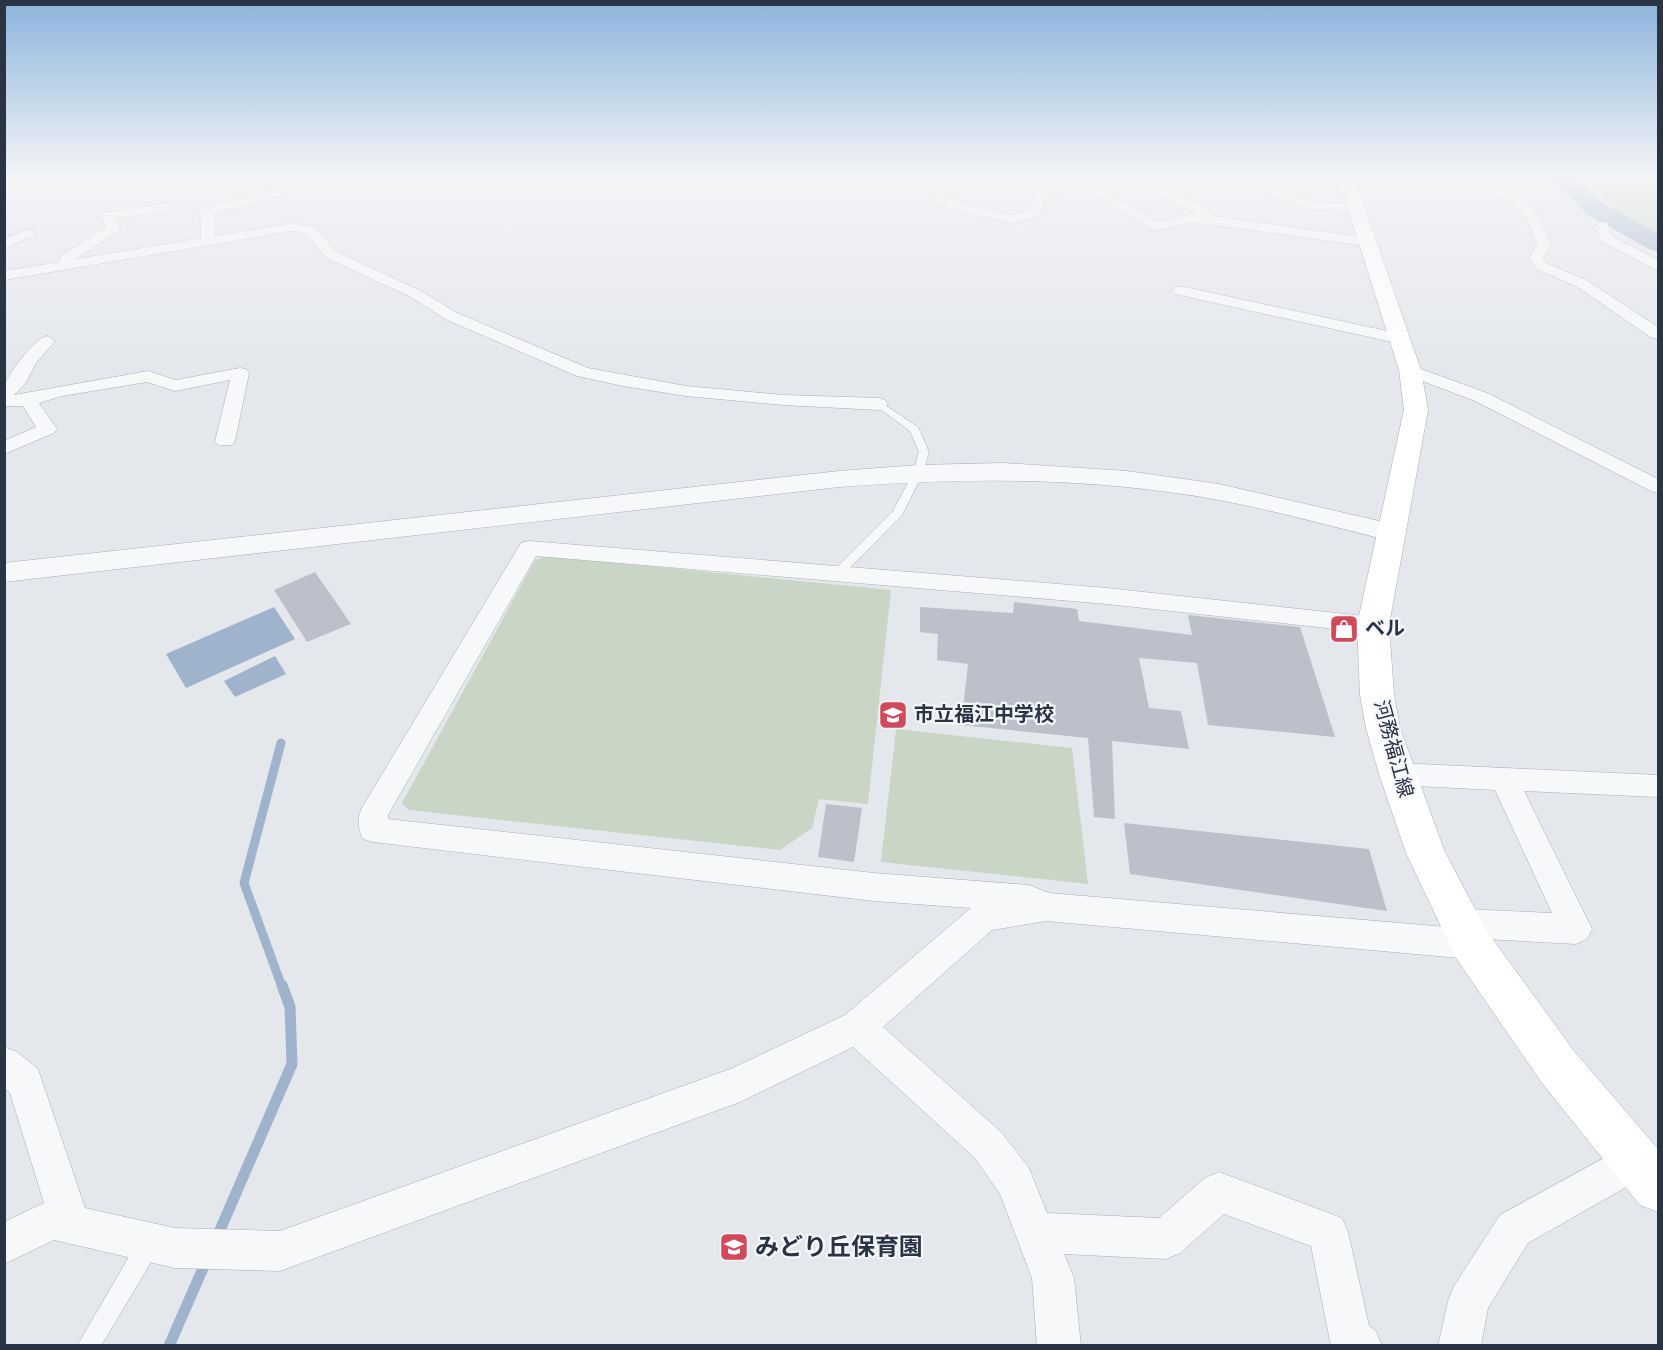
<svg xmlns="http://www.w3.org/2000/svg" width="1663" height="1350" font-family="'Source Sans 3','Noto Sans JP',sans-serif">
	<rect width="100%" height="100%" fill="#e4e7ec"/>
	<path fill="#c9d6c5" d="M1578,177H1658V238L1636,228Z
		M547,556L891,590L868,804L819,799L812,828L780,850L409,810L402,803L535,560Z
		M896,729L1072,748L1088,884L881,862Z"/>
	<path fill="#9fb4cc" d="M274,607L295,639L186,688L166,654Z
		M275,656L286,674L235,697L224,681Z"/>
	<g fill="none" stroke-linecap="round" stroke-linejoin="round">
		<path stroke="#9fb4cc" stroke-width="9" d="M281,743L244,883L282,987"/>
		<path stroke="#9fb4cc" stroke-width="11" d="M217,1237L292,1064L290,1007L282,985
			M169,1346L207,1259"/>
		<path fill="#9fb4cc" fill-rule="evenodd" d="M1550,177H1574L1606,205L1658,234V252L1649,249L1588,215Z"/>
	</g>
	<path fill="#bbc0ca" d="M315,572L351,624L307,642L274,590Z
		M1014,602L1077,609L1079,621L1192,635L1188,615L1300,627L1335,737L1208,725L1197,663L1139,658L1149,708L1181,711L1189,749L1112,741L1115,819L1094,817L1088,738L961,725L968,664L937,660L938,634L920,632V607L1013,613Z
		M826,804L862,808L854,862L818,857Z
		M1124,823L1369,849L1387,911L1130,874Z"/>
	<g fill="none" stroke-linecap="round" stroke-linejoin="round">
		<g stroke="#a9aeb7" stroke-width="1">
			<path id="service" d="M879,401L918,427L929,452L923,473L902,515L840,578L836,579L830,575L832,572L893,511L913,473L919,452L910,431L876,406V402Z
				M149,1233L157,1236L160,1244L157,1252L101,1346H77L141,1236Z"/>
		</g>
		<g stroke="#a9aeb7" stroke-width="1">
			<path id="minor" d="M336,177H368L362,181L312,188L214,213L215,236L292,223L314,227L337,252L421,291L457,313L588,368L686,386L783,395L879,398L885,400L888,404L885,408L879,410L783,405L686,396L623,386L577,376L445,319L411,297L327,258L305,233L292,231L4,280V271L59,262L60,257L106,227L99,216L101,213L168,203L175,207L168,211L115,219L121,228L119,231L76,259L201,238L200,211L202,208L312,180Z
				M731,177H753L751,180L702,191L696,187L698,184Z
				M899,177H915L939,187L948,198L964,204L1012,215L1029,210L1039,177H1051L1048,188L1119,177H1148L1209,210L1213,216L1368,238L1375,242L1368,246L1191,222L1155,231L1088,190L1046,196L1040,216L1012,223L955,210L938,204L931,193ZM1137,181L1197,215L1191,214L1157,222L1101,188Z
				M1247,177L1314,202L1357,203L1364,207L1357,211L1312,210L1243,184L1241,181L1243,178Z
				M1463,177C1475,177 1484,180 1495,185C1527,196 1539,212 1551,244L1543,258L1546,263L1586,280L1658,327V339L1652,338L1576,286L1536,269L1529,258L1537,244C1521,196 1506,201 1466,182Z
				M1602,222L1607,223L1612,236L1658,260V271L1601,241L1595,226Z
				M29,229L36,233L34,236L4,248V239Z
				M1180,286L1401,334L1409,339L1401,344L1175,294L1172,291L1175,288Z
				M47,336L55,341L36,363L25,384L14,395L148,371L176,380L240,368L246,369L249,373L235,441L232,445H218L215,441L230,380L175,391L147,382L62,396L39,403L57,429L54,433L4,454V441L36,427L23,406H4C4,401 3,393 4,387C7,375 34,339 47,336Z
				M1410,365L1487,393L1658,479V493L1651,491L1475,401L1404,374L1401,370L1404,366Z
				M529,541L1107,588L1373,617L1382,619L1385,625L1382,631L1373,633L1107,604L536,556L388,815V819L874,873L1029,885L1049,893L1447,927L1445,923L1450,913L1461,909L1552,913L1495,790L1397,785L1387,782L1383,774L1387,766L1397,763L1658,775V797L1524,791L1592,929L1587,939L1576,944L1485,939L1487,944L1483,955L1471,959L1046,921L992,930L883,1027L1001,1132L1029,1168L1047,1213L1159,1218L1205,1178L1219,1172L1342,1218L1348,1232L1369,1326L1376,1331L1382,1346H1331L1311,1246L1224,1214L1180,1253L1166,1259L1064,1254L1074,1278L1081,1346H1037L1032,1278L1000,1194L975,1158L853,1047L740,1102L280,1271L175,1268L54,1240L4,1264V1222L44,1203L10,1093L4,1088V1047L17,1052L38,1069L85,1208L175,1228L280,1231L733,1068L845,1015L971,908L874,901L373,842L363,839C357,827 357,817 363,806L518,548L521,543Z
				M1635,1141L1649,1146L1654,1160L1649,1174L1528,1243L1488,1308L1481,1346H1438L1448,1301L1454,1286L1500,1215Z"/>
		</g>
		<g stroke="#a9aeb7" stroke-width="1">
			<path id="tertiary" d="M1003,463L1127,471L1219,484L1401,526L1405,532L1401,538L1391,541C1334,527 1277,511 1219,500C1093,477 966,477 839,487L4,582V563L839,471L918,465Z"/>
		</g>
		<g stroke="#a9aeb7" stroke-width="1">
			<path id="secondary" d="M1338,177H1354L1421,370L1428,410L1389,625L1394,695L1400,728L1444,850L1486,930L1574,1051L1658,1149V1212L1640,1205L1542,1083L1456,958L1406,853L1379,774L1366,728L1360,695L1357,625L1404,410L1399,370Z"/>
		</g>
		<use href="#service" fill="#f7f8fa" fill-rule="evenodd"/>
		<use href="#minor" fill="#f7f8fa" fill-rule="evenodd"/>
		<use href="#tertiary" fill="#f7f8fa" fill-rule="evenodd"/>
		<use href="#secondary" fill="#fff" fill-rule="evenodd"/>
	</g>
	<linearGradient id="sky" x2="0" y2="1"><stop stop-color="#8bb4dd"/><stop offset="0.48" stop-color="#f3f4f6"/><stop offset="1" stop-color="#f3f4f6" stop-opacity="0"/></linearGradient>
	<rect width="1663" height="366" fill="url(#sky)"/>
	<defs>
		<g id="shop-square" transform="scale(1.5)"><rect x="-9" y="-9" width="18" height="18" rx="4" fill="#d1495b" stroke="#f4f6f9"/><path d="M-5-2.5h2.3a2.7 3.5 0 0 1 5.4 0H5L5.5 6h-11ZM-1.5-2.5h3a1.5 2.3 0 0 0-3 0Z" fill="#fff"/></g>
		<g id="school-square" transform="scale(1.5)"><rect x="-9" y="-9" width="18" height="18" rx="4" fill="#d1495b" stroke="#f4f6f9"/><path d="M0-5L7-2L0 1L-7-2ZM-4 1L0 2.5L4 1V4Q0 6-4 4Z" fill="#fff"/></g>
	</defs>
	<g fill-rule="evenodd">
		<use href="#shop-square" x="1344" y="629"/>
		<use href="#school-square" x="893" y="715"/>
		<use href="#school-square" x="734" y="1247"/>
	</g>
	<g text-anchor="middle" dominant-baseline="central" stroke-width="4.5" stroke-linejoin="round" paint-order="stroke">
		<g font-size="20" font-weight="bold" fill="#2b3445" stroke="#f4f6f9" text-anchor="start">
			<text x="1365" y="629">ベル</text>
			<text x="914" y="715">市立福江中学校</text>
		</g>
		<g font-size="20" fill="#2b3445" stroke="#f4f6f9">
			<text transform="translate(1393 749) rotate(75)">河務福江線</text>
		</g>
		<g font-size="24" font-weight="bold" fill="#2b3445" stroke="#f4f6f9" text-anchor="start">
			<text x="755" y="1247">みどり丘保育園</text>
		</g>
	</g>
	<rect width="1663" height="1350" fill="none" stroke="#2b3445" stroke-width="12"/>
</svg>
